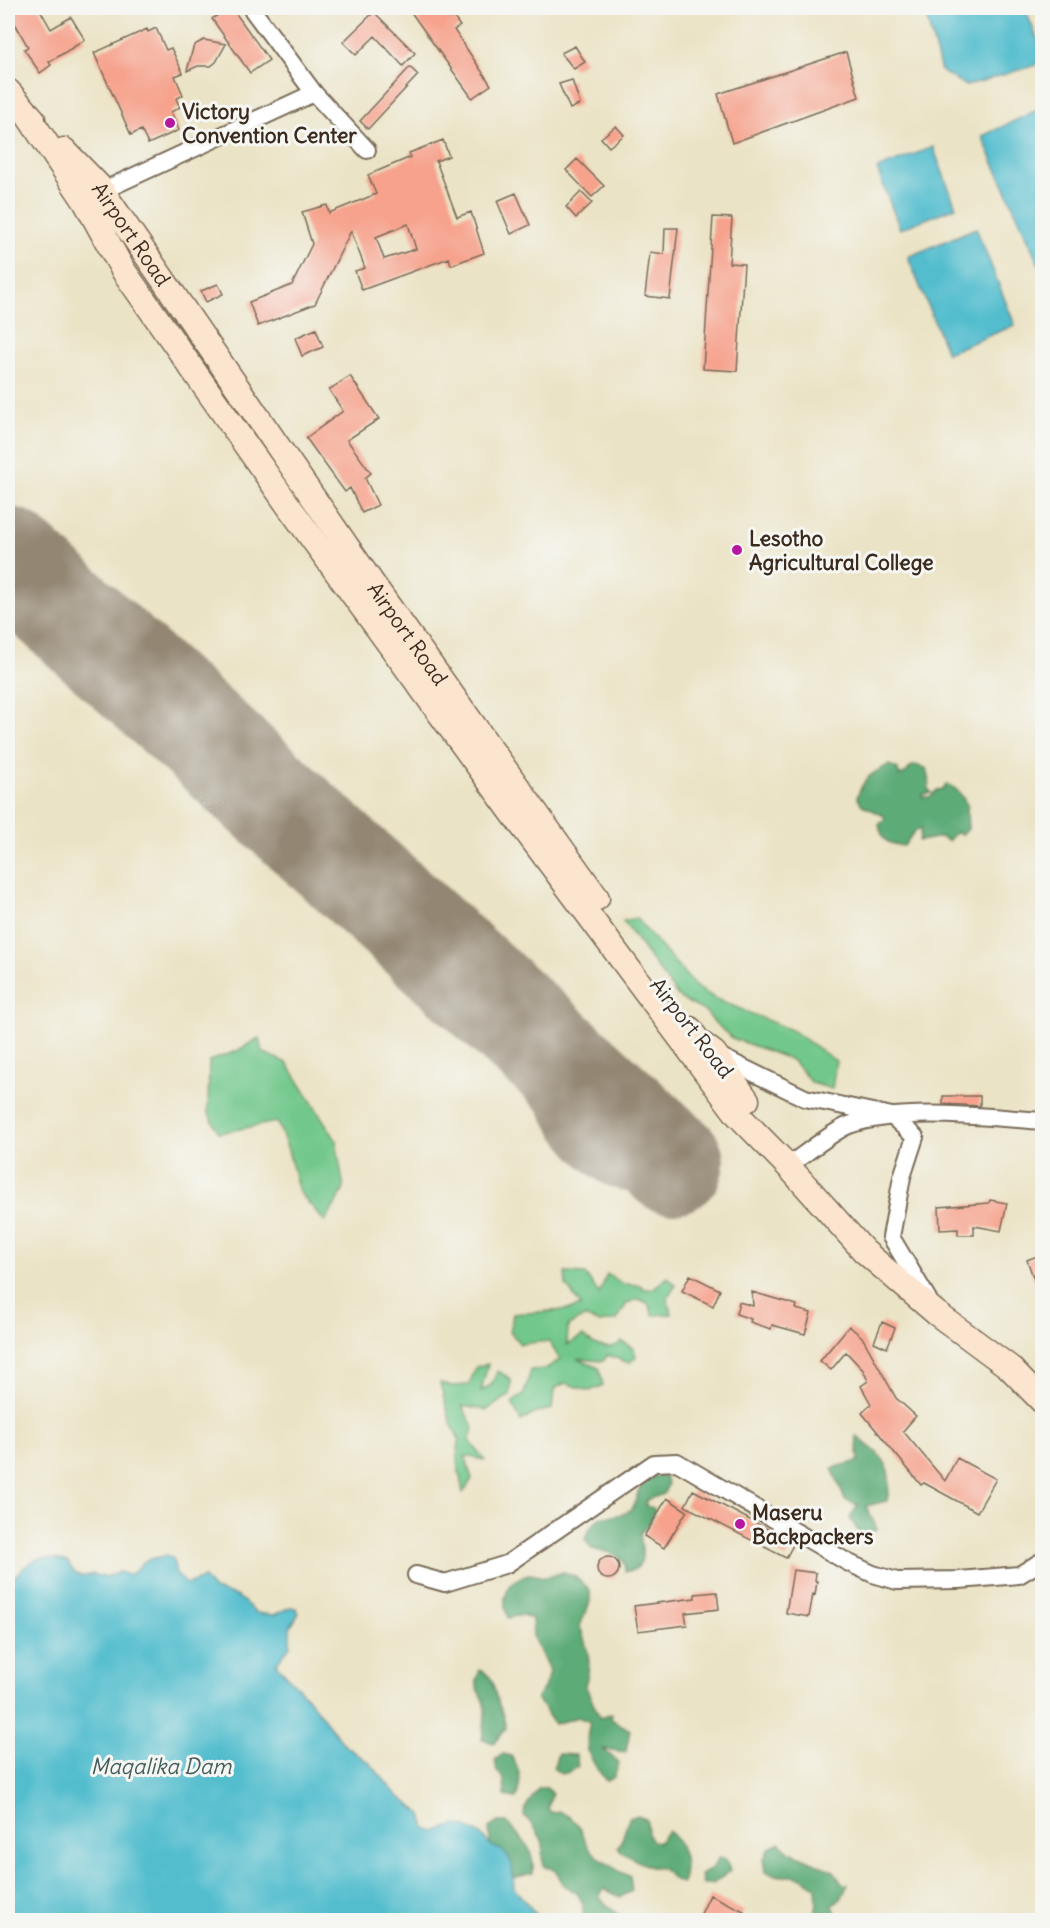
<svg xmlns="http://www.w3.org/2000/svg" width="1050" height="1928" font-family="Delius,sans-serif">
	<rect width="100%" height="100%" fill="#f6f6f2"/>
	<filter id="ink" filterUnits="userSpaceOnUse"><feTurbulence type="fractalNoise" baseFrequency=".0167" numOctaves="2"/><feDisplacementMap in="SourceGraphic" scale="12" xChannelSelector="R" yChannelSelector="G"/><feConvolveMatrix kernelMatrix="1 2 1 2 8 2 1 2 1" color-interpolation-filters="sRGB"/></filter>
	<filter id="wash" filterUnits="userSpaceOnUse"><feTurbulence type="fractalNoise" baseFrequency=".008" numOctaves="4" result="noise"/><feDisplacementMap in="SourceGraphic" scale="24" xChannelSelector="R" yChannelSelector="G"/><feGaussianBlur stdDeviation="1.35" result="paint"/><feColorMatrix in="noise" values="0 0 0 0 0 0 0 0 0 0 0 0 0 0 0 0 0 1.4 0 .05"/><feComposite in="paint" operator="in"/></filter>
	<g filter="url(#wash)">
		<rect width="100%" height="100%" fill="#ebe3c5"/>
		<path fill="#72c88c" stroke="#567955" stroke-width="1.5" d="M636,918L696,987L714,998L793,1031L836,1061L832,1089L812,1083L792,1060L732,1038L713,1021L706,1012L679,998L623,921Z
			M259,1038L262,1052L287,1063L336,1140L344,1189L325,1222L299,1192L288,1150L277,1122L219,1133L208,1112L209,1061L237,1051Z
			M565,1273L585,1274L599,1294L607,1274L623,1284L640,1285L644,1289H652L668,1277L676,1285L667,1298L672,1314L653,1315L648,1303L638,1299L627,1303L617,1320L600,1323L584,1317L568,1326L567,1345L583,1336C595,1346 607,1352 622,1342L634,1349L636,1357L629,1363L608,1355L603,1361L577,1359L599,1368L603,1385L590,1391L565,1383L554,1389L552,1409L538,1412L521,1421L512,1403L524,1394L531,1370L545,1369L560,1360L549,1341L520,1344L510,1332L513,1314C528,1312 570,1312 581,1306L566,1285Z
			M488,1364L481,1391L491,1385L498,1371L511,1379L510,1395L487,1410L462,1406L474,1428L469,1440L485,1460L465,1456L472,1479L463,1493L457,1461L459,1440L450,1421L440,1383L452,1386L469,1385L476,1367Z"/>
		<path fill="#5dac78" stroke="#4c6b4b" stroke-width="1.5" d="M889,765L898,769L899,776L907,772L910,767L915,765L926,768L929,782L928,789L932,793L923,794L922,797H931L937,790L943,789L946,784C958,788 963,797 968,807L965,812L967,813L968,829L963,834L955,833L948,841L941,837L919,841L921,828L913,833L904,846C887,844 882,841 879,824L885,819L884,816L862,805L857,797C864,778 871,773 889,765Z
			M856,1436C884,1458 894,1462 887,1501L866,1506L877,1529L862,1538L850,1518L858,1505L845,1500L832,1468L859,1461Z
			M655,1476H665L668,1484L664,1494L646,1500V1506L654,1508C654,1519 648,1526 640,1533C642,1548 648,1572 625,1571L624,1562C613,1550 606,1553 592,1549L585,1540L589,1530L599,1518C606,1516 616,1516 623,1514C639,1508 634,1497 640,1488C644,1482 649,1479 655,1476Z
			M563,1572L574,1576L590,1590V1602L580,1626C587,1648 593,1662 585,1685L600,1718L612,1714L611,1719L630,1730L626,1752L603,1749L619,1763L614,1777L606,1781C589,1757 583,1751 590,1722L578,1717L554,1724L537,1698L544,1688L550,1672L533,1637L532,1619L523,1615L508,1618C500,1599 507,1579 530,1574C535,1574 540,1577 545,1577C550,1577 557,1574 563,1572Z
			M480,1670C496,1677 492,1687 497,1699C501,1710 504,1717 506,1728L494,1743L482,1740C484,1729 485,1719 485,1709C483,1692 471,1690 480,1670Z
			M503,1754L511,1756C521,1771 522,1781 516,1798L505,1796L504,1779L497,1771L495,1760Z
			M558,1754L576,1755L578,1766L570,1772L561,1774L553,1768Z
			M539,1788H547L552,1793L548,1808L551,1813L558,1811C582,1822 577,1826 588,1846C593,1855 620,1873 630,1876L632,1891L620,1897L604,1889L599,1897L617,1914L628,1920L649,1916L661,1918L662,1920H584L582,1902L577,1893L563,1885L555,1869L545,1867C539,1854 544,1854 543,1843C541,1836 529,1820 524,1816C526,1801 532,1800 539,1788Z
			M638,1815L647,1820L648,1834L652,1841L659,1842L668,1831C683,1843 689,1864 682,1883C670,1880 671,1875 662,1869C658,1867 652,1868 648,1866C639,1862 624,1855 618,1848C624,1838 625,1828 629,1818Z
			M498,1822H507C523,1843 534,1844 533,1873L513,1878C513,1862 505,1851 490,1845L489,1828Z
			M780,1843L790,1852L834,1871L843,1884H848L841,1899L832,1904L836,1913L834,1920H814L817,1903L816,1888C792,1867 788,1882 766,1872L764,1859L769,1848Z
			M719,1857L726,1859L730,1871L713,1884H703L701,1875L712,1869Z"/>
		<path fill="#52bdce" stroke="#467476" stroke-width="1.5" d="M924,8H1025L1042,51V56L1036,65L966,86L941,71Z
			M1042,108V271L982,136Z
			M933,147L956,207L900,229L877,169Z
			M976,228L1015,325L947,353L908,257Z
			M167,1555L173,1558L176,1574L187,1584L204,1578L214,1590L237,1596L257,1613L274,1615L290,1607L296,1608L299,1613L290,1628V1646L276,1664L307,1697L346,1747L369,1762L396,1794L422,1814L426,1829L434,1832L455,1825L466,1827L480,1834L490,1845L501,1850L508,1856L512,1865L514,1888L541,1920H8V1582C33,1560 34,1553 68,1562C74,1575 80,1579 93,1574C103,1578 109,1577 119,1572L130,1575L146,1560Z"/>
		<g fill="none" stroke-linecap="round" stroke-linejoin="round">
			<path stroke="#938672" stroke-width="42" d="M510,1015C521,1028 532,1041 540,1056C548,1072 552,1090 560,1107C572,1132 610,1178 642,1170C653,1168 661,1160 666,1150C670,1143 669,1136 667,1128C662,1108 644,1110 627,1104C612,1098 597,1089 583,1081"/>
			<path stroke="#938672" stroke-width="104" d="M8,559L672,1162"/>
		</g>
		<g id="blocks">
			<path fill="#f6a28c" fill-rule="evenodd" d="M8,8H39L51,29L71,17L85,40L49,62L51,65L40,73L24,49L28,47L8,11Z
				M228,8H232L269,60L250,73L212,19Z
				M408,8H447L460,26L454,30L491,85L472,98Z
				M374,12L415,53L403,66L375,36L356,55L343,42Z
				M156,28L166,50L171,48L183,73L175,76L183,95L176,99L180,107L171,112L179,130L148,144L141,130L131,135L94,53L147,29L148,32Z
				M204,40L226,44L216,62L211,66H198L187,71L193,48L196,44Z
				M575,46L585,62L574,69L561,53Z
				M846,52L859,97L732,143L718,94Z
				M410,67L418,75L368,129L360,121Z
				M572,80L580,104L570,109L559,84Z
				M616,126L624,135L609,147L601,138Z
				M443,140L449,156L436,161L457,217L471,212L484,253L451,265L449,258L362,290L355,271L365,268L351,231L315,304L258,326L249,302L292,285L312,244L302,212L327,205L329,213L376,194L368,175L411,157L409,153ZM408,224L416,249L384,259L376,237Z
				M577,159L604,186L592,197L566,170Z
				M581,192L592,203L576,218L566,207Z
				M516,193L530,225L511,234L497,201Z
				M713,217L732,218L729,263L744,264L737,371L703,369Z
				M665,228H678L670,299L645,296L650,252L664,254Z
				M218,284L223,294L206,302L201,291Z
				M316,329L323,347L302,356L295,338Z
				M350,376L379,419L347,440L371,473L365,478L378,505L362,513L350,488L345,492L306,438L343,411L329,390Z
				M943,1096H980V1106L943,1104Z
				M990,1200L1007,1203L1001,1231L974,1226V1235H958V1229L940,1230L939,1207L989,1203Z
				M1042,1254V1299H1041L1027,1260Z
				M690,1275L720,1290L713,1306L682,1291Z
				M752,1292L797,1305L796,1309L811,1313L805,1334L772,1325L771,1329L750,1322L751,1319L736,1314L739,1302L753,1306Z
				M882,1322L895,1328L887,1348L874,1342Z
				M849,1326L862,1337L896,1398L916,1416L903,1431L945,1481L957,1458L996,1479L977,1512L924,1483L921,1485L862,1413L871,1404L861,1386L868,1381L863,1370L846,1352L831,1370L820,1361Z
				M693,1490L794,1543L786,1558L685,1506Z
				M667,1498L687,1511L664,1548L644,1536Z
				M597 1568a11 11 0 1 1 22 0a11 11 0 1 1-22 0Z
				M793,1570L816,1573L815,1581H817L815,1595L813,1594L809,1617L786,1613Z
				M717,1592L719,1609L685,1613L687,1625L638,1631L634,1606L695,1598V1594Z
				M710,1895L744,1911L739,1920H698Z"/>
		</g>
	</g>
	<g filter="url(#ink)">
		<use href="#blocks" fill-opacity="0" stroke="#796b58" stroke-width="1.5"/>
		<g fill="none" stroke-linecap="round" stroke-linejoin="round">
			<g stroke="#796b58" stroke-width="20">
				<path id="street" d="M251,8L314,93L367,150
					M102,191L314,93
					M717,1055L805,1098L892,1116L915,1137L902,1177L891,1237L928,1299
					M788,1166C802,1156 835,1130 849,1125C903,1107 985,1117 1042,1121
					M416,1575L445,1583L507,1564L654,1463L677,1462L847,1562L873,1574L897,1581L959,1580L1019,1575L1042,1561"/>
			</g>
			<g stroke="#796b58" stroke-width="27">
				<g id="secondary">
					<path d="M8,91L33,119"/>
					<path d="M22,107L85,201L123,270L290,508L514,815L737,1114L788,1166L864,1251L936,1313L1009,1367L1042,1401"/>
					<path id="s1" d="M64,150L98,185L372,583L597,898"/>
					<path d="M690,1029L698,1041L714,1053L747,1100"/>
				</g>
			</g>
			<use href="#street" stroke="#fff" stroke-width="16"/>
			<use href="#secondary" stroke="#fce5cf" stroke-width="24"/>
		</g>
	</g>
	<g fill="#b5179e" stroke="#f6f6f2" stroke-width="2">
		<circle cx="170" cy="123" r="6"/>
		<circle cx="737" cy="550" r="6"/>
		<circle cx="740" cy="1524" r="6"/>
	</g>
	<g text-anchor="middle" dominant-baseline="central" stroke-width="6" stroke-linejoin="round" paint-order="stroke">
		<g font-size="21" font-weight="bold" fill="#3b2a1e" stroke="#f6f6f2" text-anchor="start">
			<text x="182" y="111">Victory<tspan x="182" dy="24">Convention Center</tspan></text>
			<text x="749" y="538">Lesotho<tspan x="749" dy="24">Agricultural College</tspan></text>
			<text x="752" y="1512">Maseru<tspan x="752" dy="24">Backpackers</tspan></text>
		</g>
		<g font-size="21" fill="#3b2a1e" stroke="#f6f6f2">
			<text stroke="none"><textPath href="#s1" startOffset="108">Airport Road</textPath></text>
			<text stroke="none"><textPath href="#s1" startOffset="594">Airport Road</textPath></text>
			<text transform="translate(692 1028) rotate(52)">Airport Road</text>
		</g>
		<g font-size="22" font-style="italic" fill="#435d5c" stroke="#f6f6f2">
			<text x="161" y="1766">Maqalika Dam</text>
		</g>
	</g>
	<rect width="1050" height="1928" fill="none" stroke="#f6f6f2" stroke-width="30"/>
</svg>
